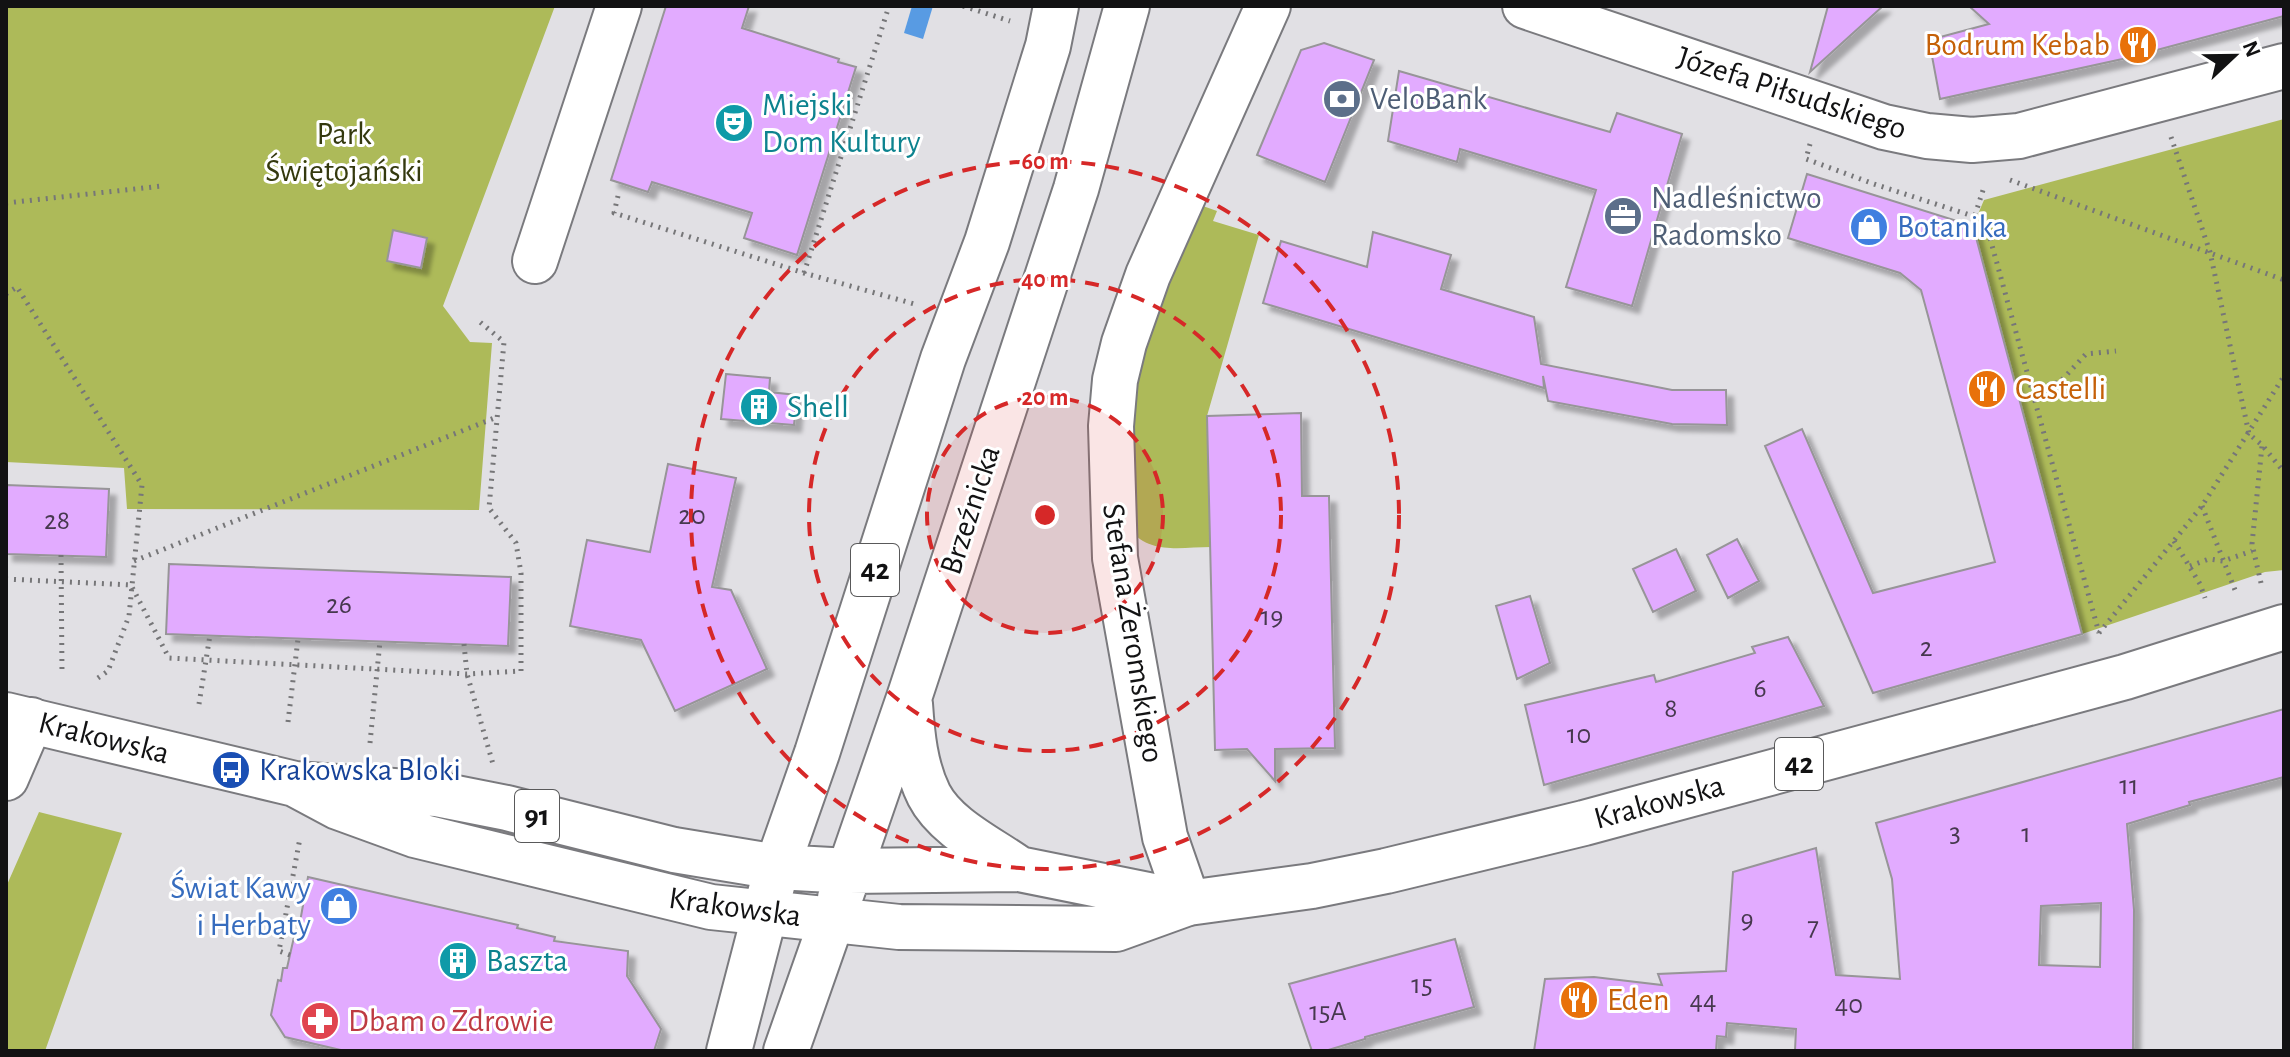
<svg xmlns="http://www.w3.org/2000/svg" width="2290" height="1057" font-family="'Alegreya Sans',sans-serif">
	<defs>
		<filter id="shadow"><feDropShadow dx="7" dy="7" stdDeviation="2" flood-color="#0004"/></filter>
	</defs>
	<rect width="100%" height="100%" fill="#e1e0e4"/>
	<path fill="#adba59" d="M6,6H555L443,306L470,342L492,343L479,510L127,509L124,468L6,462Z
		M2284,119V570L2265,572L2082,634L1973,226L1984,200Z
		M1200,205L1217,211L1213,221L1259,235L1207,416L1211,547C1182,547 1151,555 1130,530L1124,386Z
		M39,812L122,833L45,1051H6V887Z"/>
	<path fill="#589be3" d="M912,6H933L923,39L904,33Z"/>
	<path fill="#e2abff" stroke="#979598" stroke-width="2" fill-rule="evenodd" filter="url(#shadow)" d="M666,6H749L742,28L839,59L838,62L856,67L797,255L744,238L752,213L652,182L648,192L611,180Z
		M1828,6H1883L1810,72Z
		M1969,6H2284V16L2127,58L1940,99L1929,40L1989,24Z
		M1324,43L1374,60L1325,182L1257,155L1301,50Z
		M1399,71L1610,132L1617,113L1682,134L1632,306L1566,287L1596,190L1460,149L1457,162L1388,141Z
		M1807,174L1973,226L2082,634L1873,693L1765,446L1802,429L1873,593L1995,562L1921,290L1900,273L1788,238Z
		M393,230L427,238L421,268L387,261Z
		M1373,232L1451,255L1441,289L1534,317L1541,364L1672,390H1726L1727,425L1672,424L1548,401L1543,376L1544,388L1263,303L1281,241L1367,267Z
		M726,374L770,378L769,392L797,395L794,425L721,419Z
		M1301,413L1302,496H1329L1335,748L1275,749V781L1247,749L1215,750L1207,416Z
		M668,464L736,478L712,587L731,590L767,669L675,711L641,640L570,626L587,540L650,552Z
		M6,485L109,489L106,557L6,554Z
		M1737,539L1759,581L1728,598L1707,555Z
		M1676,549L1696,591L1653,612L1633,569Z
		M169,564L511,577L508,646L166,634Z
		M1530,596L1550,663L1517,679L1496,606Z
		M1788,637L1824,706L1544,785L1525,705L1654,675L1656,682L1755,653L1752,647Z
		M2284,709V777L2189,802L2190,805L2127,824L2134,910L2133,1051H1795L1796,1029L1727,1023L1726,1037L1717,1036L1716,1051H1534L1545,979L1594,977L1662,985L1658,974L1726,971L1733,872L1816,848L1836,975L1900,979L1892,879L1876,823ZM2101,903L2100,967L2039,965L2041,906Z
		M308,877L518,925L517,928L555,937L554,941L628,951L627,976L661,1029L654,1051H345L285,1037L271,1015L278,980L281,981L283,968H287L294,937L297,939Z
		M1455,939L1474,1007L1365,1037V1039L1325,1051H1312L1289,984Z"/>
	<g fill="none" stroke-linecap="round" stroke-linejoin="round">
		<g stroke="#7a7a7e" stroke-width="48">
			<path id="minor" d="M1525,6L1884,127L1927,136L1972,140L2019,136L2284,66
				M535,261L619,6
				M6,778L31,720
				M1188,903L1165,837L1115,558L1111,426L1115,380L1124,343L1148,275L1268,6
				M729,1051L777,867
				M786,1051L832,920"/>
		</g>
		<g stroke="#7a7a7e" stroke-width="48">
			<path id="major" d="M910,704C912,734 915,767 929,795C946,828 990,848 1019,869
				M6,715L295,784L436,794L507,808L674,850L777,867L849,871L1019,869L1188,903
				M295,784L338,807L415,835L711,907L899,927L1116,929L1188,903L1312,886L1386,871L1584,823L2125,677L2284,627
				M777,867L817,753L943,359L987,242L1048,46L1056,6
				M840,898L909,698L1076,189L1127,6"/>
		</g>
		<path stroke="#767678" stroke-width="5" stroke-dasharray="2 6" stroke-linecap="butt" d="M963,6L1010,21
			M2171,137L2210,252L2249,434L2262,445L2284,472
			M1810,144L1806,159L1874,184L1985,220L2099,633
			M2010,180L2284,280
			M618,196L614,213L804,273L918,305
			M6,203L162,186
			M1975,215L1984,187
			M804,273L889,6
			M6,294L17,287L142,485L129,616L108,671L95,680
			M2032,389L2060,382L2086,354L2116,351
			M2202,506L2235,590
			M2174,541L2200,584L2205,598
			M61,555L62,673
			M134,561L497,417
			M2190,566L2209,559L2223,561L2252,551
			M6,579L131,585L169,658L467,674L521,671V573L516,543L489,508L504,342L480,322
			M2261,583L2252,544L2262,446
			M2099,633L2202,506L2284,376
			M464,644L467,674L493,764
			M199,704L210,635
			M288,722L298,639
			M370,743L380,641
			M290,955L279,951L300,838"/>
		<use href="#minor" stroke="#fff" stroke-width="44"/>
		<use href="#major" stroke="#fff" stroke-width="44"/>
	</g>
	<circle cx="1045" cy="515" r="118" fill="#d62828" fill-opacity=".12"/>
	<g fill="none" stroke="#d62828" stroke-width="4" stroke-dasharray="14 10">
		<circle cx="1045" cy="515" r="118"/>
		<circle cx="1045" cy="515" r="236"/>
		<circle cx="1045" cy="515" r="354"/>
	</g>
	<defs>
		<g id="restaurant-disc" transform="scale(2)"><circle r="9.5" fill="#e8710a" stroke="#fff"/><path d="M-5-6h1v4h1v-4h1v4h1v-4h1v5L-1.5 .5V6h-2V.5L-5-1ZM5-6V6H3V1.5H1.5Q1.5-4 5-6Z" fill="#fff"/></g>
		<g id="bank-disc" transform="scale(2)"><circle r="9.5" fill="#5c6f8a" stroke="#fff"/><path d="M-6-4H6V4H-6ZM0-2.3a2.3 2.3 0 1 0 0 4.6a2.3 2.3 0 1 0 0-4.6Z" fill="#fff"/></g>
		<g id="theatre-disc" transform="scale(2)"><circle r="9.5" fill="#0f9aa8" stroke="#fff"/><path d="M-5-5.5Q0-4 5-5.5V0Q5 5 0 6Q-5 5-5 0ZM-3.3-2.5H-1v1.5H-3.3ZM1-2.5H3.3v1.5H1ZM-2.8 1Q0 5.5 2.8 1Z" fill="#fff"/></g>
		<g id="office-disc" transform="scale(2)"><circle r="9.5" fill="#5c6f8a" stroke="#fff"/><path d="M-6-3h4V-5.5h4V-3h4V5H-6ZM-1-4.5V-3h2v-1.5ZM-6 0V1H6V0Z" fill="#fff"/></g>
		<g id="shop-disc" transform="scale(2)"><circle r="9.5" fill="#3f7fe0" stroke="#fff"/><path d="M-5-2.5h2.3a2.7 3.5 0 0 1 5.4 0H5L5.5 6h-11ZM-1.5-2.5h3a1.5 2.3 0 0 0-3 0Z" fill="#fff"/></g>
		<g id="building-disc" transform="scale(2)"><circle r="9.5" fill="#0f9aa8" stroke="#fff"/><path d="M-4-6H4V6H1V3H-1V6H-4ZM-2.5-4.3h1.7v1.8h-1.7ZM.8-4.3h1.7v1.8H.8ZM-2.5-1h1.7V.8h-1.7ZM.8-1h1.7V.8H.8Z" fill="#fff"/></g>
		<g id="bus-disc" transform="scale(2)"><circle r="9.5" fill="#1a4fb4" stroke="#fff"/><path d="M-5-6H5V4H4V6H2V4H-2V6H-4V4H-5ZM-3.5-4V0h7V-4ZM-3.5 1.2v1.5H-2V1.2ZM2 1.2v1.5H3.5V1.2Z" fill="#fff"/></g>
		<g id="pharmacy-disc" transform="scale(2)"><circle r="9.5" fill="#e0444e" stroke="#fff"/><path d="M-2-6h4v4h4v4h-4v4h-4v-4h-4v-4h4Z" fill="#fff"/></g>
	</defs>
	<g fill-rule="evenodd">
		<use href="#restaurant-disc" x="2138" y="45"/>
		<use href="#bank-disc" x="1342" y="99"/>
		<use href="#theatre-disc" x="734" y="123"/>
		<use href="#office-disc" x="1623" y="216"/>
		<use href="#shop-disc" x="1869" y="227"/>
		<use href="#restaurant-disc" x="1987" y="389"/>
		<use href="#building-disc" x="759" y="407"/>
		<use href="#bus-disc" x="231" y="770"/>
		<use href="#shop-disc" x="339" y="906"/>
		<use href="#building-disc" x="458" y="961"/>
		<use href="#restaurant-disc" x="1579" y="1000"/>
		<use href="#pharmacy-disc" x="320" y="1021"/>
	</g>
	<g text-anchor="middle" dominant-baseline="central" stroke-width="6" stroke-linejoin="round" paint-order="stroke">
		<g font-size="28" fill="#46384e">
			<text x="692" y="516">20</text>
			<text x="57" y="521">28</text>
			<text x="339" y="605">26</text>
			<text x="1272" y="617">19</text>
			<text x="1926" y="648">2</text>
			<text x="1760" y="689">6</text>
			<text x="1671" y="709">8</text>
			<text x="1579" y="735">10</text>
			<text x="2129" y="786">11</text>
			<text x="1955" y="833">3</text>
			<text x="2026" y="834">1</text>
			<text x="1747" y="920">9</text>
			<text x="1813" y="927">7</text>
			<text x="1422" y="985">15</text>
			<text x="1703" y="1001">44</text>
			<text x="1849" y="1005">40</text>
			<text x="1328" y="1012">15A</text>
		</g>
		<g fill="#fff" stroke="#59595a" stroke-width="2">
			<rect x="851" y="544" width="48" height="52" rx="6"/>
			<rect x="1775" y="738" width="48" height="52" rx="6"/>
			<rect x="515" y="790" width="44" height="52" rx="6"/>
		</g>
		<g font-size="30" font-weight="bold" fill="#121213">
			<text x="875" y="570">42</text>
			<text x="1799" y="764">42</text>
			<text x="537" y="816">91</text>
		</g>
		<g font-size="32" fill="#c56008" stroke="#fff" text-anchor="start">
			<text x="2110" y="45" text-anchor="end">Bodrum Kebab</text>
			<text x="2015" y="389">Castelli</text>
			<text x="1607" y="1000">Eden</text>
		</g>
		<g font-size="32" fill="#121213" stroke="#fff">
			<text transform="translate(1792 93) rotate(18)">Józefa Piłsudskiego</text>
			<text transform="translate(970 510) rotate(-72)">Brzeźnicka</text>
			<text transform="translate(1133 633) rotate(81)">Stefana Żeromskiego</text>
			<text transform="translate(104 738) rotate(14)">Krakowska</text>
			<text transform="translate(1659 802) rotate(-15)">Krakowska</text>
			<text transform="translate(735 907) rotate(8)">Krakowska</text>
		</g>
		<g font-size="32" fill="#4e5e75" stroke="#fff" text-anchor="start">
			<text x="1370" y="99">VeloBank</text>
			<text x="1651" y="198">Nadleśnictwo<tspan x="1651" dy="37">Radomsko</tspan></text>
		</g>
		<g font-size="32" fill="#0d838f" stroke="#fff" text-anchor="start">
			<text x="762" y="105">Miejski<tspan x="762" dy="37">Dom Kultury</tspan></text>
			<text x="787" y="407">Shell</text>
			<text x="486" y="961">Baszta</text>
		</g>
		<g font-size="32" fill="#34390e" stroke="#fff">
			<text x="344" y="134">Park<tspan x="344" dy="37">Świętojański</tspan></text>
		</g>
		<g font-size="32" fill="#366cbe" stroke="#fff" text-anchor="start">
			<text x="1897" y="227">Botanika</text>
			<text x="311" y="888" text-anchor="end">Świat Kawy<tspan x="311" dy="37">i Herbaty</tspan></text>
		</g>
		<g font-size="32" fill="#164399" stroke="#fff" text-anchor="start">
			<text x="259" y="770">Krakowska Bloki</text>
		</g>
		<g font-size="32" fill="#be3a42" stroke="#fff" text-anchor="start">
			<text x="348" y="1021">Dbam o Zdrowie</text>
		</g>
	</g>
	<circle cx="1045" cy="515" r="12" fill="#d62828" stroke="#fff" stroke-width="4"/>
	<g font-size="24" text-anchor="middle" font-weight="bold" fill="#d62828" stroke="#fff" stroke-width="6" stroke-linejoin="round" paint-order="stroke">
		<text x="1045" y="169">60 m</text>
		<text x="1045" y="287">40 m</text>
		<text x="1045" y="405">20 m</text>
	</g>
	<rect width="2290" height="1057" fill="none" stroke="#121213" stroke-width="16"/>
	<g transform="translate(2234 56) rotate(68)" stroke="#ffffff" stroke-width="6" paint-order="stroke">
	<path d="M0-6L14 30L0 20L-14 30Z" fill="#121213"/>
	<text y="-12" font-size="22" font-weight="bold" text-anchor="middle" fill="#121213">N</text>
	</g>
</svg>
